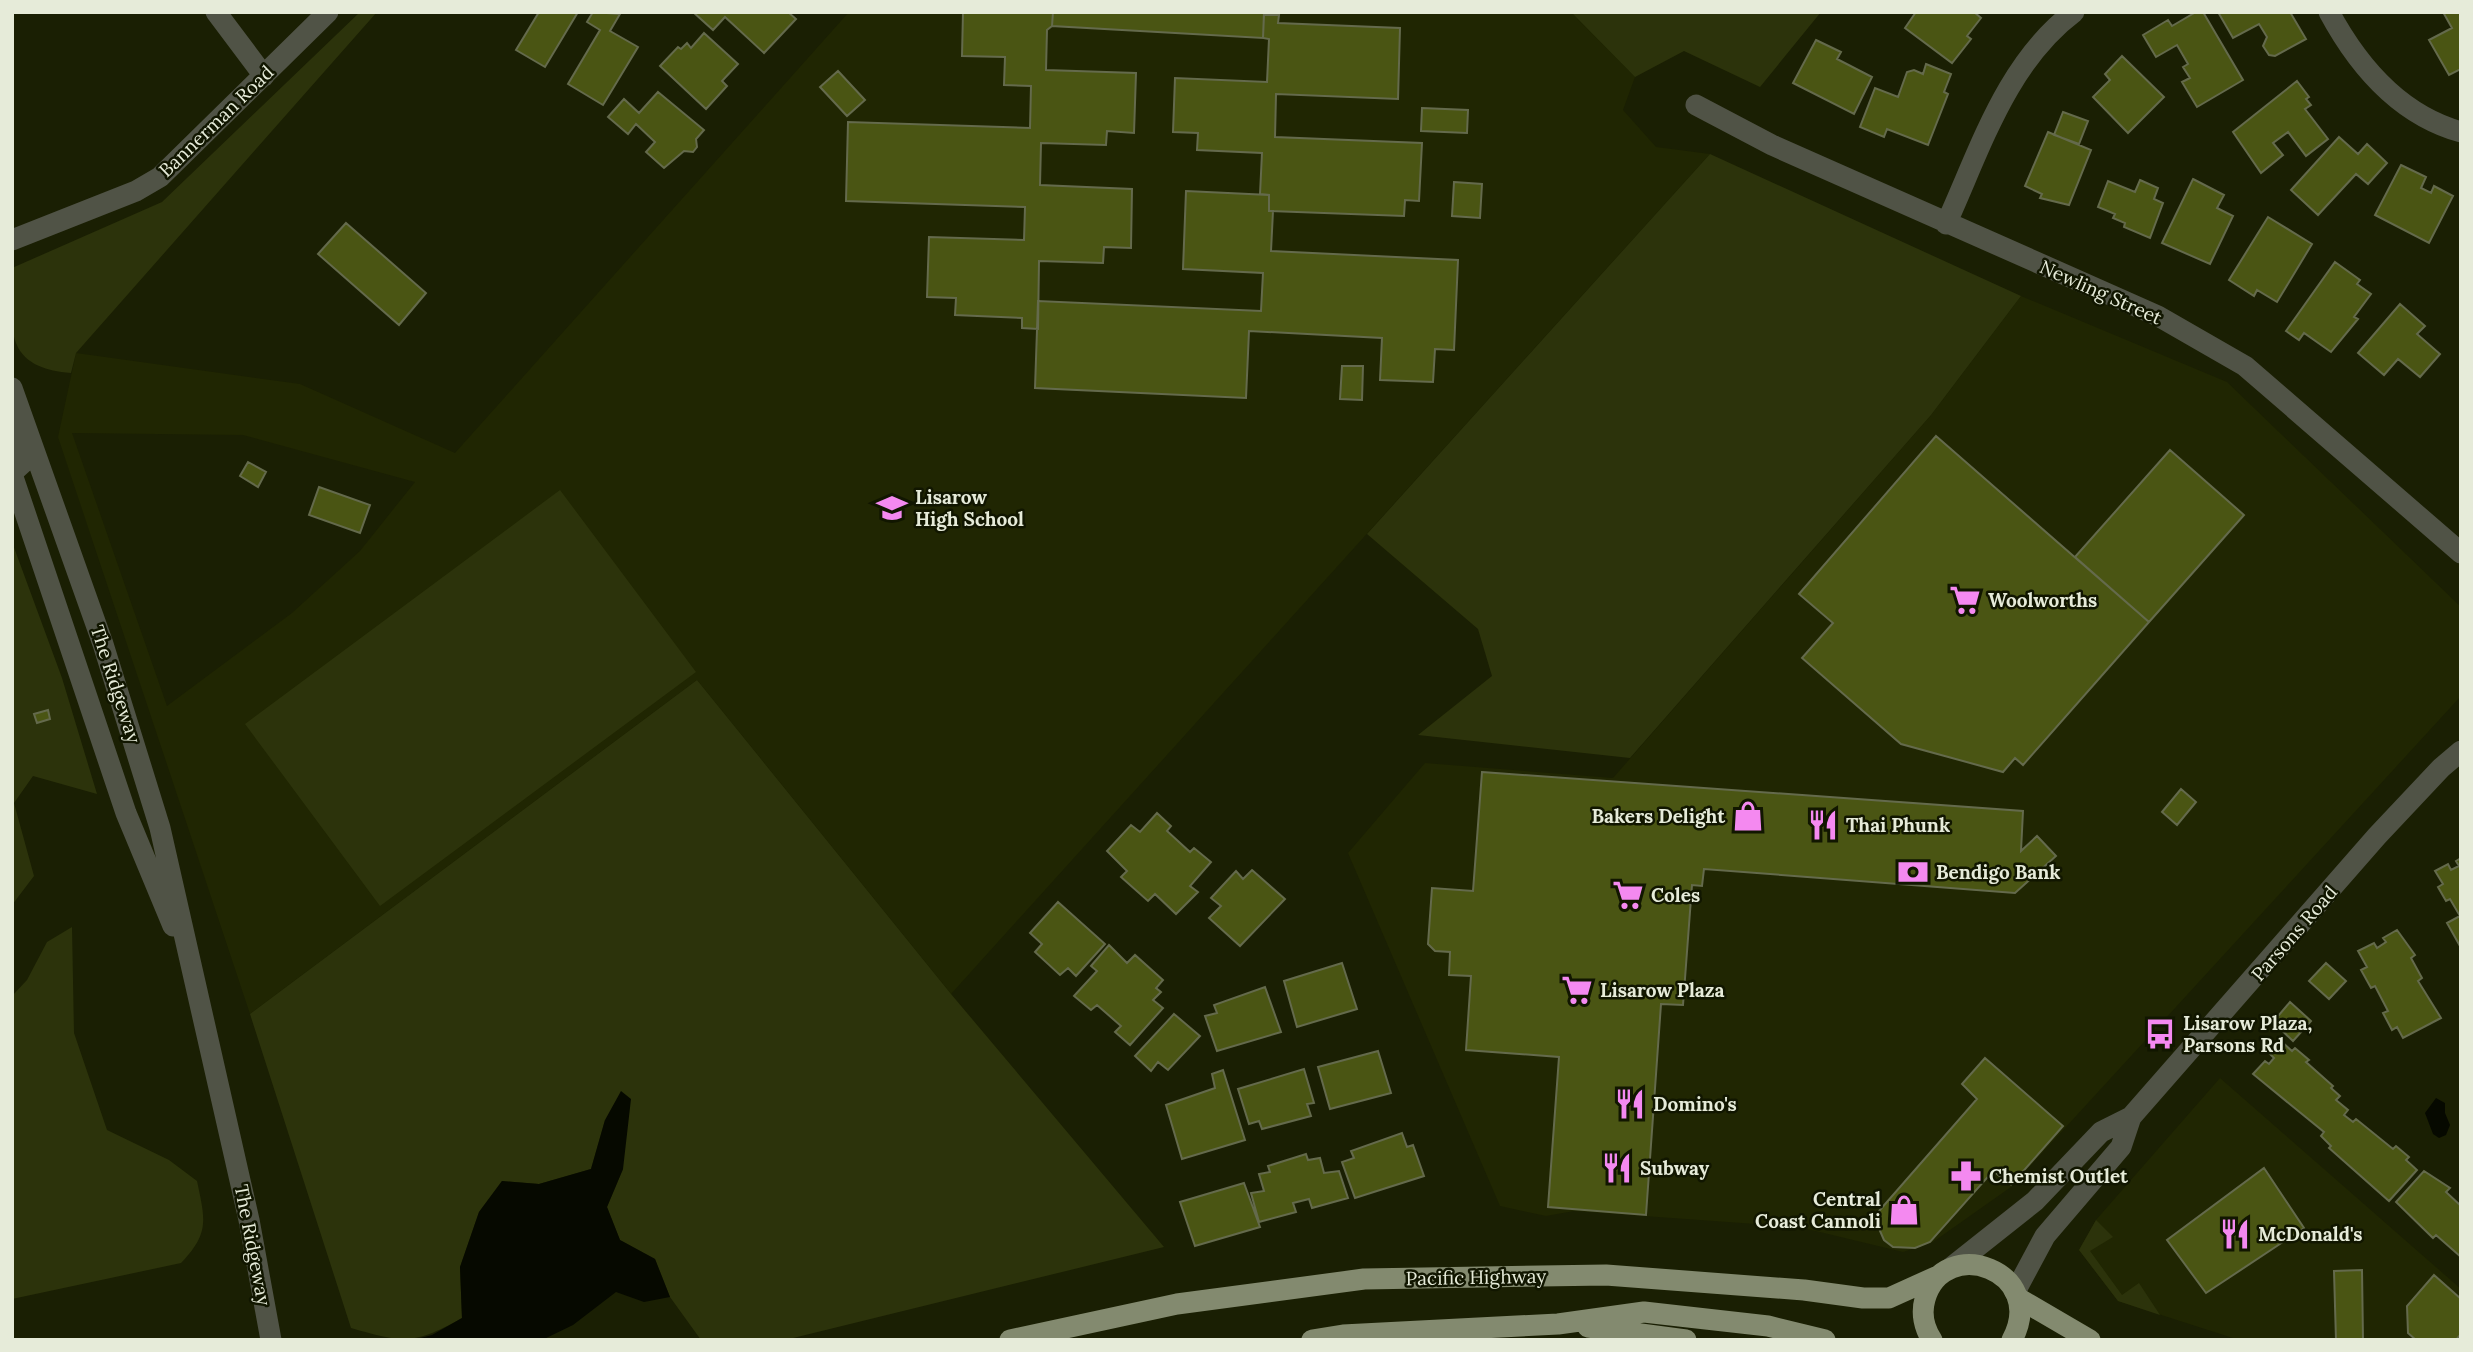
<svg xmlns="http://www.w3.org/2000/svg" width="2473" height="1352" font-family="Lora,serif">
	<rect width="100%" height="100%" fill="#1a1f03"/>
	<path fill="#202602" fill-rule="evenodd" d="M849,12H1571L1635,77L1623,110L1656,147L1710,154L951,994L697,680L250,1014L58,437L76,353L300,384L455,453ZM72,433L243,435L415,482L360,551L292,613L167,706Z
		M2021,296L2227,382L2461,607V696L2011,1187L1933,1242L1903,1252L1799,1227L1574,1211L1546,1216L1500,1206L1348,853L1425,763L1613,778L1931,415Z
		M2220,1078L2461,1289V1340H2239L2118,1301L2079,1250L2096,1220Z"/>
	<path fill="#2c330b" d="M360,12H377L76,353L71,373C0,367 12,325 12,268L162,202Z
		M1571,12H1821L1760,87L1684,51L1635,77Z
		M1710,154L2021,296L1931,415L1630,758L1418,735L1492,676L1478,629L1367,534Z
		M560,490L696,672L380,906L245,724Z
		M12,542L62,678L97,794L33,776L14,803L34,876L12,905Z
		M697,680L951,994L1164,1247L785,1340H701L670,1297L655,1259L620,1240L607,1207L623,1169L605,1120L591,1169L539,1184L502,1181L479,1212L460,1267L462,1318C414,1345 403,1343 351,1328L250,1014Z
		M72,927L74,1033L107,1130L169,1160L197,1181C205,1219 210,1233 181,1263L12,1299V996L27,980L47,942Z
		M2096,1220L2113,1237L2090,1251L2122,1295L2139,1283L2160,1315L2118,1301L2079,1250Z"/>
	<path fill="#060900" d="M621,1091L631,1099L623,1169L607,1207L620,1240L655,1259L670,1297L644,1302L616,1292L573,1325L542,1340H413L432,1335L462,1318L460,1267L479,1212L502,1181L539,1184L591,1169L605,1120Z
		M2436,1098L2445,1103V1113L2450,1125L2446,1135L2439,1138L2433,1134L2425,1113Z"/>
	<path fill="#4a5513" stroke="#646a4c" stroke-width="2" d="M539,12H578L545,67L516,50Z
		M593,12L620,14L610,31L638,47L603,105L568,84L600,30L587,22Z
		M693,12H788L796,19L764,53L725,17L713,30Z
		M963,12H1053L1052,26L1047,30L1046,70L1136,73L1134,133L1107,131L1106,145L1041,143L1040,185L1132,189L1131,248L1104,247L1103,263L1039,261L1038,329L1022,328V318L955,315L956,298L927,297L929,237L1024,240L1025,207L846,201L848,122L1030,128L1031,86L1004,85L1005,57L962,56Z
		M1053,12H1264L1263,38L1052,26Z
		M1916,12H1974L1981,18L1967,36L1971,39L1952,63L1905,28Z
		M2196,12H2203L2243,80L2197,107L2182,82L2190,78L2183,67L2188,64L2177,45L2156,57L2143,35L2168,20L2172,26Z
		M2218,12H2290L2306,39L2275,56L2269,55L2263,46L2267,37L2259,24L2233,38Z
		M2443,12H2461V69L2449,75L2429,40L2452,28Z
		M1264,15H1279L1278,23L1400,28L1398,99L1276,94L1275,137L1422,143L1419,201L1405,200L1404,216L1269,211V195L1260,194L1262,153L1197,150L1198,133L1173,132L1175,78L1267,82L1269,39L1263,38Z
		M704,33L738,64L722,81L727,86L706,109L660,66L678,47L681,49L687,43L691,48Z
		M1816,40L1841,52L1837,59L1872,77L1854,114L1793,83Z
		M2122,56L2164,97L2128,133L2093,97L2110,80L2105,74Z
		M1926,64L1951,74L1944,92L1948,94L1928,145L1887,129L1884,137L1860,127L1875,88L1898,97L1907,72L1914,70L1923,74Z
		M838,71L865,100L847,116L820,87Z
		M2297,81L2309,97L2306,99L2311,105L2305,109L2328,139L2306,156L2288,132L2273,143L2283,155L2261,173L2233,132Z
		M658,92L704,130L696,139L697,147L693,152L684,151L664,168L646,152L655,142L636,124L628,134L608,117L624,99L639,113Z
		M1422,108L1468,110L1467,133L1421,131Z
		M2063,112L2088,121L2079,144L2054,135Z
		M2048,132L2091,150L2069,205L2040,198L2042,194L2025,186Z
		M2339,137L2358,154L2367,144L2387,163L2368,184L2356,174L2318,215L2291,190Z
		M2401,165L2426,177L2421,188L2431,193L2434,186L2453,196L2429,243L2375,215Z
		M2193,179L2224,195L2217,208L2233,216L2210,264L2162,243Z
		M2140,180L2158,188L2154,199L2163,203L2150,238L2124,227L2125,223L2113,218L2115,214L2098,207L2108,181L2135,192Z
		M1454,182L1482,184L1480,218L1452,216Z
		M1186,191L1269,195V211H1273L1271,251L1458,260L1454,350L1435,349L1433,382L1380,380L1382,338L1249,331L1246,398L1035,388L1038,301L1261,311L1263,273L1183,269Z
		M2268,217L2312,244L2277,302L2257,290L2254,296L2229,280Z
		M346,223L426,293L399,325L318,254Z
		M2335,262L2360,280L2357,284L2371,294L2354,317L2358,319L2331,352L2304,333L2299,340L2286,331Z
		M2400,304L2425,326L2417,334L2440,354L2420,377L2398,359L2384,375L2358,353Z
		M1342,366H1363L1362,400L1340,399Z
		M1936,436L2149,622L2023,765L2015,758L2003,772L1901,744L1802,658L1833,623L1799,594Z
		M2170,450L2244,515L2149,622L2075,557Z
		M248,462L266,472L258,487L240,476Z
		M319,487L370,505L360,533L309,515Z
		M48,710L50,719L37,723L34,714Z
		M1482,772L2023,811L2021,851L2037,836L2056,856L2015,893L1704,869L1702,886L1692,885L1683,1005L1661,1004L1646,1215L1548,1207L1559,1057L1466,1050L1471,976L1449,975L1450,952L1435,951L1428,944L1432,888L1473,891Z
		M2181,789L2196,802L2177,825L2162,812Z
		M1157,813L1171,826L1167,831L1190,852L1194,848L1211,862L1190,886L1198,892L1176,914L1155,894L1148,901L1121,877L1127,871L1107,851L1131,825L1140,832Z
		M2461,858V945L2460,946L2447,923L2460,916L2450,899L2446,901L2438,887L2443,884L2435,871L2448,864L2451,870L2459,866L2456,861Z
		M1252,870L1285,899L1240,946L1209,918L1221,906L1211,898L1236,871L1243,879Z
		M1058,902L1105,944L1076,976L1068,968L1060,975L1035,952L1042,944L1030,933Z
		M2397,930L2415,955L2411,958L2422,978L2418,981L2441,1018L2403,1038L2397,1027L2392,1030L2383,1013L2388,1011L2375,986L2371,988L2361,970L2367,967L2358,951L2374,943L2377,948L2386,942L2383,938Z
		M1109,945L1127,963L1135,955L1163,980L1156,988L1161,992L1153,1000L1163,1008L1130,1045L1115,1032L1121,1026L1097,1005L1091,1010L1074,996L1097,971L1091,966Z
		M1342,963L1357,1009L1297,1027L1284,981Z
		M2326,963L2346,981L2329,999L2309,981Z
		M1265,987L1281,1032L1217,1051L1205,1016L1217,1013L1214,1005Z
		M2290,1002L2311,1021L2293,1041L2273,1022Z
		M1174,1014L1200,1036L1168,1070L1158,1062L1151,1071L1135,1056Z
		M2282,1042L2292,1051L2295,1048L2309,1060L2306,1062L2333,1086L2331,1088L2340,1096L2336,1100L2348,1110L2344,1115L2353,1122L2356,1119L2393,1149L2396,1146L2409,1157L2406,1160L2417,1170L2389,1201L2329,1148L2331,1146L2321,1136L2324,1132L2253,1074L2265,1061L2269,1064L2274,1058L2270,1054Z
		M1378,1051L1391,1093L1330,1109L1318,1067Z
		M1985,1058L2063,1126L2011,1185L1993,1171L1930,1242L1915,1248L1893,1247L1884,1240L1880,1231L1877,1219L1879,1211L1977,1099L1962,1084Z
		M1304,1069L1314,1103L1307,1104L1311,1116L1262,1129L1259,1121L1249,1124L1238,1089Z
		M1223,1070L1245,1140L1182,1159L1166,1105L1215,1088L1212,1074Z
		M1402,1133L1407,1147L1413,1145L1424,1176L1355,1198L1342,1162L1354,1158L1351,1151Z
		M1306,1154L1308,1160L1320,1158L1324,1173L1339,1171L1348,1198L1312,1208L1309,1199L1293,1203L1296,1212L1259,1222L1251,1193L1264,1191L1259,1174L1270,1172L1268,1166Z
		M2264,1168L2304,1228L2206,1293L2167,1240Z
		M2424,1171L2450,1188L2446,1192L2461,1206V1257L2436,1235L2433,1238L2396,1202Z
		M1244,1183L1260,1227L1195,1246L1180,1202Z
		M2362,1270L2363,1340H2336L2334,1271Z
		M2434,1275L2461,1299V1334L2456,1340H2416L2408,1333L2407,1306Z"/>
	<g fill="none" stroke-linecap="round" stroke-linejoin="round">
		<path stroke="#505346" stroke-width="21" d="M216,12L264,76
			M2329,12C2358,66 2400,115 2461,132
			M1696,105L1772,145L2158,316L2245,366L2461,553
			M1946,224C1980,150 2006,63 2074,12
			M12,240L136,191L160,177L328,12"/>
		<path stroke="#505346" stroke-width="21" d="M12,388L103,644L160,828L249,1220L271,1340
			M12,435L24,462L12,473
			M12,474L126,813L173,926
			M1948,1270L2035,1201L2101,1132L2131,1117L2377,836L2441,768L2461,751
			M2015,1292L2045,1236L2121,1147L2131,1117"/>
		<path stroke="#838a6f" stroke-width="21" d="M2018,1298L2090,1340
			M1588,1327L1686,1340
			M1010,1340L1177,1304L1364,1279L1606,1275L1804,1290L1863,1298H1889L1940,1275
			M1312,1340L1343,1335L1558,1324L1644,1312L1768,1326L1825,1340
			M1932,1340C1924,1328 1921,1313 1925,1299C1944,1233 2049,1271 2012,1340"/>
	</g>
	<defs>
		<g id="school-bare" transform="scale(2.415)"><path d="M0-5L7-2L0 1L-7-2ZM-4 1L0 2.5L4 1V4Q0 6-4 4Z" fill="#f489f0" stroke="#111600" stroke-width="2.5" paint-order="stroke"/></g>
		<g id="supermarket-bare" transform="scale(2.415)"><path d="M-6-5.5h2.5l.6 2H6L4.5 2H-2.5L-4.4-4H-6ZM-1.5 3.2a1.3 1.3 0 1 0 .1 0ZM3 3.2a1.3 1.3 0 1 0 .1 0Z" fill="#f489f0" stroke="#111600" stroke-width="2.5" paint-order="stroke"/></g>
		<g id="shop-bare" transform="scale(2.415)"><path d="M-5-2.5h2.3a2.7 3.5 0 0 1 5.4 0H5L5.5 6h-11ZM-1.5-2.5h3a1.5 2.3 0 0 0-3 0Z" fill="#f489f0" stroke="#111600" stroke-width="2.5" paint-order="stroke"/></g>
		<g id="restaurant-bare" transform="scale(2.415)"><path d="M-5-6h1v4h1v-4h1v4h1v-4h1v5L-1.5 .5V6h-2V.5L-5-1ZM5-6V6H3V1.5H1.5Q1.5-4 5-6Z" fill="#f489f0" stroke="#111600" stroke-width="2.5" paint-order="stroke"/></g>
		<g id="bank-bare" transform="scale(2.415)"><path d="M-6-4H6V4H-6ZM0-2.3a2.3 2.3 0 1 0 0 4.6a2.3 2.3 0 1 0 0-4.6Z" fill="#f489f0" stroke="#111600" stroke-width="2.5" paint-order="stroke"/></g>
		<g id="bus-bare" transform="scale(2.415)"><path d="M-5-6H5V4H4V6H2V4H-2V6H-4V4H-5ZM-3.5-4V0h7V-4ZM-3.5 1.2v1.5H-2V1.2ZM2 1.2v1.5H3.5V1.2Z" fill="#f489f0" stroke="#111600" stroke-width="2.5" paint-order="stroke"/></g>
		<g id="pharmacy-bare" transform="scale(2.415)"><path d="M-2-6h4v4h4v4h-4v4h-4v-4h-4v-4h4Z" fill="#f489f0" stroke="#111600" stroke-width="2.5" paint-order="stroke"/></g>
	</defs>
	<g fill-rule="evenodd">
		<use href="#school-bare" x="892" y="508"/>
		<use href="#supermarket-bare" x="1965" y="600"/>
		<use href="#shop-bare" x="1748" y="816"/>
		<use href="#restaurant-bare" x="1823" y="825"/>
		<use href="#bank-bare" x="1913" y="872"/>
		<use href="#supermarket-bare" x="1628" y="895"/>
		<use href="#supermarket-bare" x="1577" y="990"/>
		<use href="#bus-bare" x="2160" y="1034"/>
		<use href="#restaurant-bare" x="1630" y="1104"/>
		<use href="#restaurant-bare" x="1617" y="1168"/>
		<use href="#pharmacy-bare" x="1966" y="1176"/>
		<use href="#shop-bare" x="1904" y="1210"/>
		<use href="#restaurant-bare" x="2235" y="1234"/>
	</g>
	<g text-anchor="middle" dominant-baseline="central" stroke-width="5" stroke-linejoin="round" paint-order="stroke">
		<g font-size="19" fill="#e6ebd9" stroke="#111600">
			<text transform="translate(216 121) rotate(-44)">Bannerman Road</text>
			<text transform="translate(2101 292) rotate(24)">Newling Street</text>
			<text transform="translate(116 684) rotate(72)">The Ridgeway</text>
			<text transform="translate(2294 933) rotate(-49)">Parsons Road</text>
			<text transform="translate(253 1245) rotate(79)">The Ridgeway</text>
			<text transform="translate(1476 1277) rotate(-1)">Pacific Highway</text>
		</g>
		<g font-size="19" font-weight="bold" fill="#e6ebd9" stroke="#111600" text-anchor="start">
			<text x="915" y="497">Lisarow<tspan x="915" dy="22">High School</tspan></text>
			<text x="1988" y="600">Woolworths</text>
			<text x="1725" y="816" text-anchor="end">Bakers Delight</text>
			<text x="1846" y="825">Thai Phunk</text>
			<text x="1936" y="872">Bendigo Bank</text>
			<text x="1651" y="895">Coles</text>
			<text x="1600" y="990">Lisarow Plaza</text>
			<text x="2183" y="1023">Lisarow Plaza,<tspan x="2183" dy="22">Parsons Rd</tspan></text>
			<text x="1653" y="1104">Domino's</text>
			<text x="1640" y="1168">Subway</text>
			<text x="1989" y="1176">Chemist Outlet</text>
			<text x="1881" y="1199" text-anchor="end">Central<tspan x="1881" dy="22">Coast Cannoli</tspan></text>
			<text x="2258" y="1234">McDonald's</text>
		</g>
	</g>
	<rect width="2473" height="1352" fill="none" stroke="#e6ebd9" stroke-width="28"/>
</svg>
